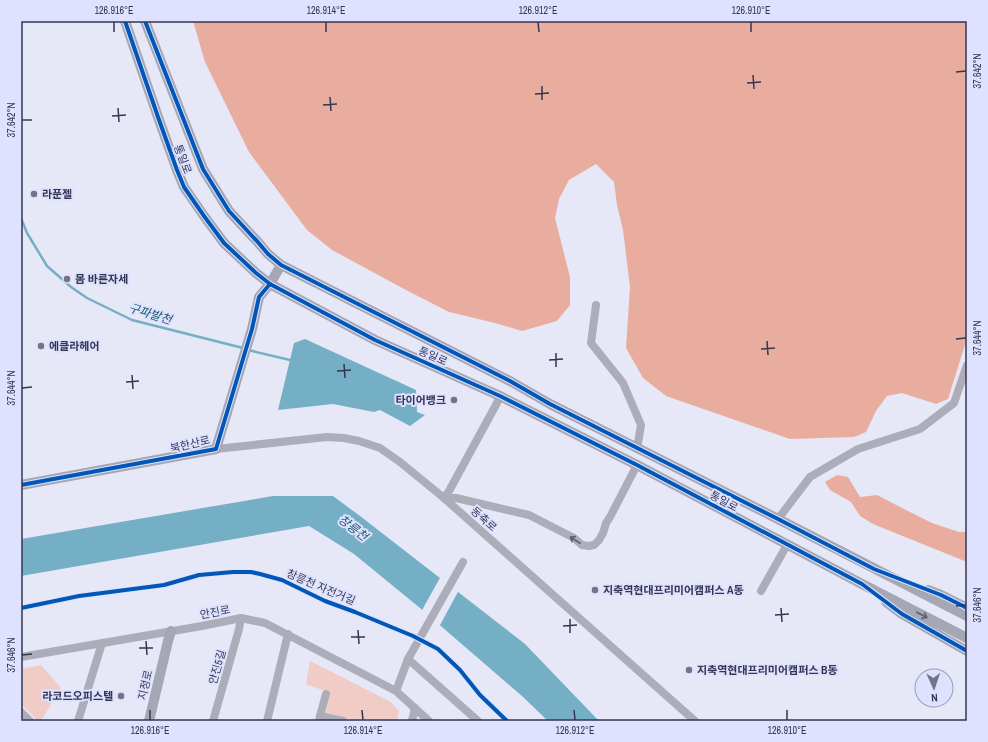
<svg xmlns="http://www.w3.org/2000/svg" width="988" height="742" font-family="'Archivo Narrow','Noto Sans KR',sans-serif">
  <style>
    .green { fill: #f1ccc6 }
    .forest { fill: #e8ad9e }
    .water { fill: #75afc5 }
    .pier { fill: #e6e8f7 }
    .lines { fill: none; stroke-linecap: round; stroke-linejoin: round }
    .stream { stroke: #75afc5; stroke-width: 2.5 }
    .minor { stroke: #acadb8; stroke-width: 8 }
    .major { stroke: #a5a7b4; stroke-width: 10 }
    .cycleway-casing { stroke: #dfe2fe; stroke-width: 6 }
    .cycleway { stroke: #0057b8; stroke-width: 4 }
    .oneway { stroke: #5e6075 }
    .oneway2 { stroke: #5c5e74 }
    .ticks { fill: none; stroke: #343651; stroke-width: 1.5 }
    .poi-dot { fill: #72748b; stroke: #dfe2fe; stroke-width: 1.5 }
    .labels { text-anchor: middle; stroke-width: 4; stroke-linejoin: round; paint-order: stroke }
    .street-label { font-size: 11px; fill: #343651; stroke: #dfe2fe }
    .poi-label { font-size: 11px; font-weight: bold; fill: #343651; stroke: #dfe2fe; text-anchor: start }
    .water-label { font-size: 12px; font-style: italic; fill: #135769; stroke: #dfe2fe }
    .neatline { fill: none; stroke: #343651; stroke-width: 1.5 }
    .ticks-label { font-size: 10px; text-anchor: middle; fill: #343651 }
  </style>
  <rect width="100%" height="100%" fill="#e6e8f7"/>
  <g class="green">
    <path d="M 310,661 L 391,702 L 399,711 L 397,721 L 358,721 L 326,713 L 330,693 L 306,684 Z"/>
    <path d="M 41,665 L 61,688 L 41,721 L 38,721 L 21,704 L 21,669 Z"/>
  </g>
  <g class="forest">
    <path d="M 193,21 L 967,21 L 967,338 L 948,399 L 936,404 L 902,393 L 887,396 L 876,411 L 866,432 L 854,437 L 790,439 L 666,396 L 643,378 L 626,348 L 630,287 L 623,230 L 617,205 L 614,182 L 596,164 L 569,180 L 559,199 L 555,218 L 570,277 L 570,305 L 557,321 L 522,331 L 495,323 L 449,312 L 406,290 L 332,250 L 307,230 L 249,152 L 205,62 Z"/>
    <path d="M 837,475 L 848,477 L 860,497 L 877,495 L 902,508 L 932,523 L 959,532 L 967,532 L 967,562 L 873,524 L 860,516 L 851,502 L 830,490 L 825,482 Z"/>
  </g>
  <g class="water">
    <path d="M 305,339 L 416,390 L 417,412 L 425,415 L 410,426 L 380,410 L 374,412 L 333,404 L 278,410 L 294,343 Z"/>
    <path d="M 273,496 L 333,496 L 360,516 L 525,644 L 599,721 L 548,721 L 522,696 L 420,608 L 354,554 L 309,526 L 21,576 L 21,539 Z"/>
  </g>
  <path class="pier" d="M 441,576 L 459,590 L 439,627 L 421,612 Z"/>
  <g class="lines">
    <g class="stream">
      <path d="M 21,218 L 27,233 L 47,266 L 71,287 L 87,298 L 132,320 L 243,348"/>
      <path d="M 248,350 L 290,360"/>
    </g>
    <g class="minor">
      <path d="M 596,305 L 591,343 L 623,383 L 641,425 L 637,449"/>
      <path d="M 216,449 L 327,437 L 344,438 L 359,441 L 380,448 L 400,462 L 444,498 L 695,721"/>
      <path d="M 444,498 L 456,498 L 529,515 L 574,538 L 582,545 L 589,546 L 594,545 L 599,540 L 603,533 L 606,523 L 610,517 L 637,465"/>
      <path d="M 444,498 L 449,491 L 497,403 L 500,396"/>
      <path d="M 778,519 L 810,477 L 858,449 L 920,429 L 954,403 L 967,365"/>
      <path d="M 761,591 L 787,545"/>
      <path d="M 21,657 L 202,626 L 241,618 L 265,623 L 396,691 L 429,721"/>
      <path d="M 408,659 L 478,721"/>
      <path d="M 396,691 L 408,659 L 463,562"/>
      <path d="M 21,712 L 30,721"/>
      <path d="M 320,716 L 326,694"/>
      <path d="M 78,721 L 102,643"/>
      <path d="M 213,721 L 239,629 L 241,618"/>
      <path d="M 267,721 L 288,634"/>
      <path d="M 319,721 L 320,716 L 343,721"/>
      <path d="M 412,721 L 415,708"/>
    </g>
    <g class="major">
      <path d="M 125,21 L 158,117 L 177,170 L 184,187 L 204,216 L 224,243 L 256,273 L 270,284 L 375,340 L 500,396 L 637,465 L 862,584 L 967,638"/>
      <path d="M 145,21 L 203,169 L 229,211 L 254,238 L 257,241 L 268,254 L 281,265 L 510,381 L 550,404 L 778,519 L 967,616"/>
      <path d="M 21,485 L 216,449 L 252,329 L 259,297 L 270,284 L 281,265"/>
      <path d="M 928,590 L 941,595 L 967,608"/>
      <path d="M 886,602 L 902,614 L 967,651"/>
      <path d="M 149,721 L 168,641 L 171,631"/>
    </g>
    <defs>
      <g id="cycleway">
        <path d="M 125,21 L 158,117 L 177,170 L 184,187 L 204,216 L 224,243 L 256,273 L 270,284 L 375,340 L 500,396 L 637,465 L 862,584 L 902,614 L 967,651"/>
        <path d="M 145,21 L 203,169 L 229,211 L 254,238 L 257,241 L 268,254 L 281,265 L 510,381 L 550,404 L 778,519 L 874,569 L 941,595 L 967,608"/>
        <path d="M 21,485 L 216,449 L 252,329 L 259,297 L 270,284"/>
        <path d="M 21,608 L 79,596 L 164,585 L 199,575 L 233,572 L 251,572 L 260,574 L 282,580 L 325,601 L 355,612 L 413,636 L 438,649 L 460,670 L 480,695 L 507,721"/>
      </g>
    </defs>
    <use href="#cycleway" class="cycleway-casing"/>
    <use href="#cycleway" class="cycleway"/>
  </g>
  <defs><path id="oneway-shaft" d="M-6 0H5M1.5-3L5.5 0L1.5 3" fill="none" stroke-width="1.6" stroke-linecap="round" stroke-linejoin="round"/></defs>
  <use class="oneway" href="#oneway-shaft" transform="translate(575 540) rotate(-147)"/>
  <use class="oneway2" href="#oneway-shaft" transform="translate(922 615) rotate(27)"/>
  <path class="ticks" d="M 114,22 L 114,32M 326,22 L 326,32M 538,22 L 539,32M 751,22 L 751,32M 956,72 L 966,71M 753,75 L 754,89M 747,83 L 761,82M 542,86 L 542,100M 535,94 L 549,93M 330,97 L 331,111M 323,105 L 337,104M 118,108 L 119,122M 112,116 L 126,115M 22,120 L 32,120M 956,339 L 966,338M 767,341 L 768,355M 761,349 L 775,348M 556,353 L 556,367M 549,360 L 563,359M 344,364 L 345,378M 337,371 L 351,370M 132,375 L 133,389M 126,382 L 139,381M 22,388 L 32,387M 956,606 L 966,605M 781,608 L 782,622M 775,615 L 789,614M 570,619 L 570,633M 563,626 L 577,625M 358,630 L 359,644M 351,637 L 365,637M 146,641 L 147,655M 139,648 L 153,648M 22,655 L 32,654M 150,710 L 150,720M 362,710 L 363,720M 574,710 L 575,720M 787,710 L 787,720"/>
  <g class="poi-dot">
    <circle cx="34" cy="194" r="4"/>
    <circle cx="67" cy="279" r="4"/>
    <circle cx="41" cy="346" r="4"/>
    <circle cx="454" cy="400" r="4"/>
    <circle cx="595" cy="590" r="4"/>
    <circle cx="689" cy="670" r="4"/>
    <circle cx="121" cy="696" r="4"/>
  </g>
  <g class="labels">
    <g class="street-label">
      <text transform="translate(183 159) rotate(69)" y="4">통일로</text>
      <text transform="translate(433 356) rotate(24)" y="4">통일로</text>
      <text transform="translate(190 444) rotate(-13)" y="4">북한산로</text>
      <text transform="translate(724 501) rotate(28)" y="4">통일로</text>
      <text transform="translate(484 519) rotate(42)" y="4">동축로</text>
      <text transform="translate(321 587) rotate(23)" y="4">창릉천 자전거길</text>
      <text transform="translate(215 612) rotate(-11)" y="4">안진로</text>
      <text transform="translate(217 667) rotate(-74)" y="4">안진5길</text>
      <text transform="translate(145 685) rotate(-77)" y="4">지정로</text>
    </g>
    <g class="poi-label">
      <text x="42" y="198">라푼젤</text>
      <text x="75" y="283">몸 바른자세</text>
      <text x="49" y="350">에클라헤어</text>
      <text x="446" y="404" text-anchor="end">타이어뱅크</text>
      <text x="603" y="594">지축역현대프리미어캠퍼스 A동</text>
      <text x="697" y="674">지축역현대프리미어캠퍼스 B동</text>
      <text x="113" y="700" text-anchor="end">라코드오피스텔</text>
    </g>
    <g class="water-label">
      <text transform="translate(150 314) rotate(17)" y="4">구파발천</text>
      <text transform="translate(353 528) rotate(38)" y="4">창릉천</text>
    </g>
  </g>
  <rect width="988" height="742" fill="none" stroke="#dfe2fe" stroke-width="44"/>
  <g transform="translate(934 688) rotate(177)"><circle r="19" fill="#dfe2fe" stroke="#9b9db9"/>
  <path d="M0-3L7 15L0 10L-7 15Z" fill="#72748b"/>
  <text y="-6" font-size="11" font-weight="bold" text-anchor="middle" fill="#343651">N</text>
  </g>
  <rect x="22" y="22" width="944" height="698" class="neatline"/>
  <g class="ticks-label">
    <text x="114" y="14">126.916°E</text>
    <text x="326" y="14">126.914°E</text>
    <text x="538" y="14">126.912°E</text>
    <text x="751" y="14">126.910°E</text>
    <text transform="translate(977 71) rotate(-90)" y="4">37.642°N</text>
    <text transform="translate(11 120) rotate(-90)" y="4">37.642°N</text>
    <text transform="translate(977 338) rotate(-90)" y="4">37.644°N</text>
    <text transform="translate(11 388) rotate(-90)" y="4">37.644°N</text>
    <text transform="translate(977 605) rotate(-90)" y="4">37.646°N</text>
    <text transform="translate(11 655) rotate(-90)" y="4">37.646°N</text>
    <text x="150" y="734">126.916°E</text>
    <text x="363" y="734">126.914°E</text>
    <text x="575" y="734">126.912°E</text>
    <text x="787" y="734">126.910°E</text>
  </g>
</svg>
